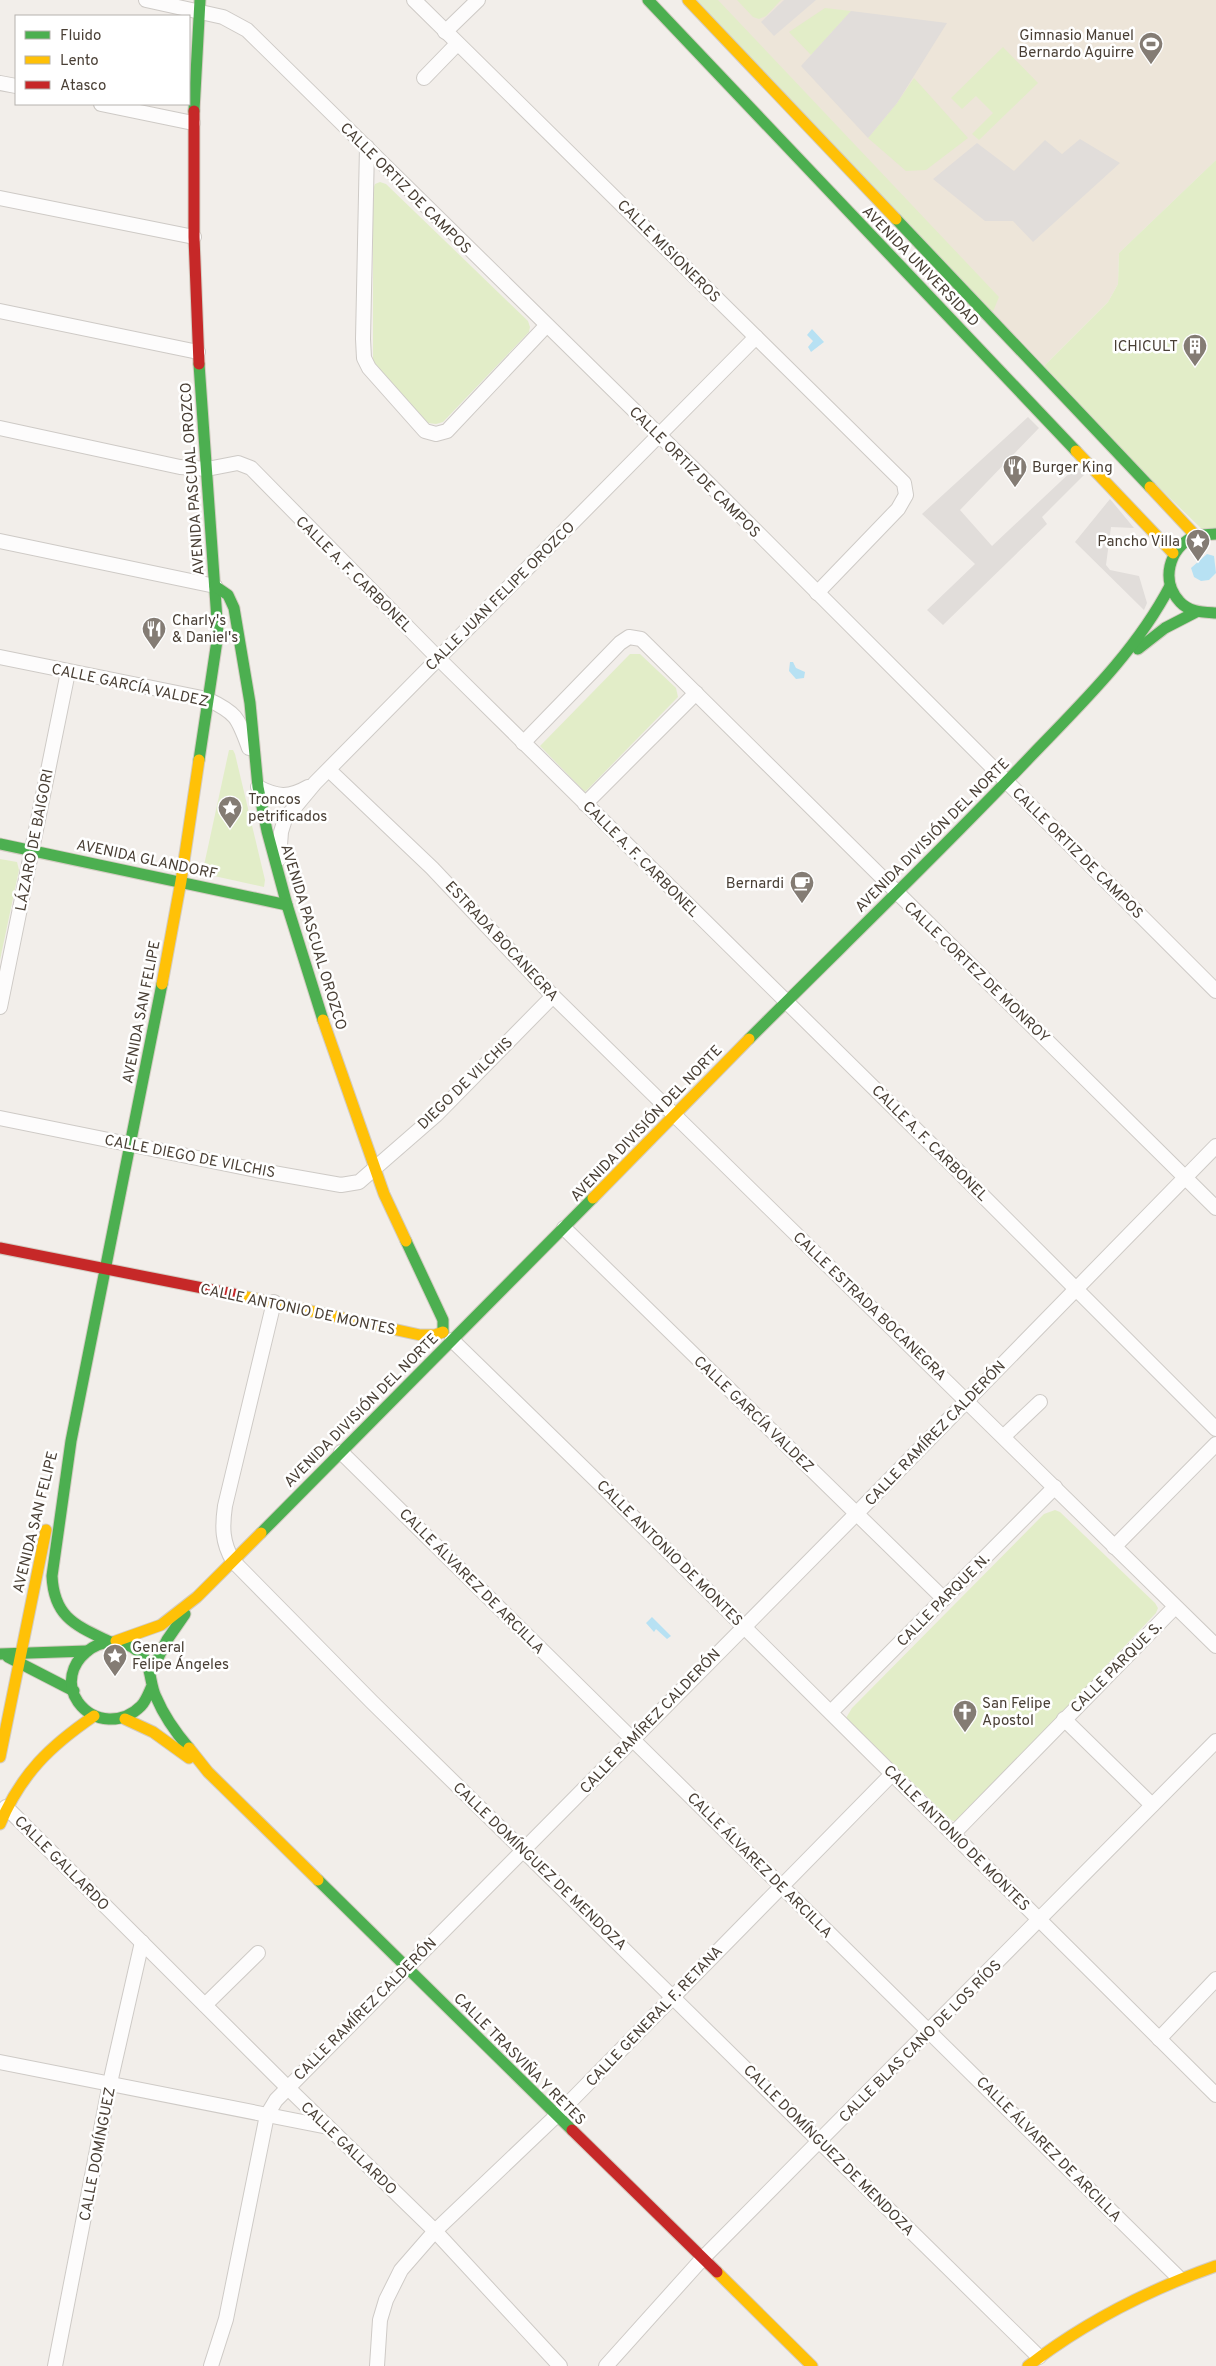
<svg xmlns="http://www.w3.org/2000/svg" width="1216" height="2366" font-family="Overpass,sans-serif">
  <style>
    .education { fill: #ede5d9 }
    .green { fill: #e2edc8 }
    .parking { fill: #e1ddda }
    .water { fill: #b7e1f3 }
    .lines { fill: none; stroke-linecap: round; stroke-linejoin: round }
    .street-casing { stroke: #cecac6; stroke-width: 16 }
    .fast-casing { stroke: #d3ccc2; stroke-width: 13 }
    .slow-casing { stroke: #d3ccc2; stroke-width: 13 }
    .jam-casing { stroke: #d3ccc2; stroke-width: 13 }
    .street { stroke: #fdfcfc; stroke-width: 14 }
    .fast { stroke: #4caf50; stroke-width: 11 }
    .slow { stroke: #ffc107; stroke-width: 11 }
    .jam { stroke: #c62828; stroke-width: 11 }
    .labels { text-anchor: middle; stroke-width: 5; stroke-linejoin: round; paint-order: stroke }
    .poi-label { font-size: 15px; fill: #493f35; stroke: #fff; text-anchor: start }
    .street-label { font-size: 15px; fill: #493f35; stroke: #fff }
  </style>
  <rect width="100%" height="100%" fill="#f2eeea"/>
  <path class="education" d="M 688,0 L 1216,0 L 1216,160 L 1119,253 L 1118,284 L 1108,302 L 1039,371 Z"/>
  <g class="green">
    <path d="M 693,0 L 718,0 L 999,297 L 992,314 Z"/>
    <path d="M 737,0 L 781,0 L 766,16 L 759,19 L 753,17 Z"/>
    <path d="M 825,8 L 851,11 L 811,55 L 789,32 Z"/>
    <path d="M 1003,47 L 1038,83 L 979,140 L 972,134 L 993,113 L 976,96 L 962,109 L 951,98 Z"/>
    <path d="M 914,78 L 968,138 L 926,170 L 906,171 L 868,138 L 897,103 Z"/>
    <path d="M 1216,160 L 1216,534 L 1206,533 L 1039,371 L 1108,302 L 1118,284 L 1119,253 Z"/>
    <path d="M 380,182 L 386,184 L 528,321 L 530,327 L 529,332 L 443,422 L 436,424 L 428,423 L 375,366 L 373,360 L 373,189 L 375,184 Z"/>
    <path d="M 630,654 L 640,654 L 676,688 L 678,697 L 585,792 L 540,746 Z"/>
    <path d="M 229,750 L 233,750 L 235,754 L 265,880 L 264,887 L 205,874 L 203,870 Z"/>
    <path d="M 0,859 L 17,862 L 19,870 L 0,960 Z"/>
    <path d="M 1055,1510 L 1060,1512 L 1155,1603 L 1158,1608 L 1156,1613 L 962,1818 L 957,1822 L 951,1820 L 846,1718 L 852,1708 L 1044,1514 Z"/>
  </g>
  <g class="parking">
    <path d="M 784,0 L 816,0 L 774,36 L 761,22 Z"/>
    <path d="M 851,11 L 947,23 L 897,103 L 868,138 L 801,66 Z"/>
    <path d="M 1080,139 L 1120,163 L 1033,242 L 1013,221 L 985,221 L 933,179 L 977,143 L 1014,171 L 1045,140 L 1062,154 Z"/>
    <path d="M 1028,417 L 1039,428 L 960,510 L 992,546 L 1076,467 L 1086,473 L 1042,517 L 1047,524 L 943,625 L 927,610 L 975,564 L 922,514 Z"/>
    <path d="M 1110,499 L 1134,528 L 1111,527 L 1106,565 L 1110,570 L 1139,576 L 1147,603 L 1144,610 L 1075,542 Z"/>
  </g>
  <g class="water">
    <path d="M 812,329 L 824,342 L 811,352 L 808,347 L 813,341 L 807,335 Z"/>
    <path d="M 1207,554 L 1214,556 L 1216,573 L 1209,580 L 1201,581 L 1194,577 L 1191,568 Z"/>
    <path d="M 790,662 L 793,662 L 796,668 L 805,672 L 804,678 L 796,679 L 789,671 Z"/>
    <path d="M 652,1617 L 671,1636 L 667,1639 L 656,1629 L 654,1632 L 646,1623 Z"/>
  </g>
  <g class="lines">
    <defs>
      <g id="street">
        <path d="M 146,0 L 223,17 L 247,30 L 708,483 L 1216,991"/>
        <path d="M 414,0 L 904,483 L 906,495 L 898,509 L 817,593"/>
        <path d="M 445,32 L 478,0"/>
        <path d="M 424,78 L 457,44"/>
        <path d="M 0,83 L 16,86"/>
        <path d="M 101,104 L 193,123"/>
        <path d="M 367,147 L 363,339 L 364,358 L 369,368 L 425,431 L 436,434 L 447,431 L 546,326"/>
        <path d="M 0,198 L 194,237"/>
        <path d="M 0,311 L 198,352"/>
        <path d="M 0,428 L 180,467 L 207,469 L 238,463 L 251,468 L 438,658 L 954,1167 L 1216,1429"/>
        <path d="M 0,541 L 215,586"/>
        <path d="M 0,657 L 207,699 C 237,713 238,718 249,748"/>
        <path d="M 523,743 L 620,643 L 629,637 L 641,639 L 1216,1208"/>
        <path d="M 329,770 L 432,868 L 553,996 L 1216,1646"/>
        <path d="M 258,787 C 277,797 289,798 308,787"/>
        <path d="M 585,804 L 696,693"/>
        <path d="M 279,859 L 281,832 L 285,819 L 315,783 L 756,337"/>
        <path d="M 0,1007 L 68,672"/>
        <path d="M 0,1118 L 256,1170 L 341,1185 L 359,1182 L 436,1115 L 553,996"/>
        <path d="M 564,1228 L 944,1599"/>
        <path d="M 274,1302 L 225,1506 C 222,1527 222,1542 233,1561 L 372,1702 L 1039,2357"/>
        <path d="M 452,1340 L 601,1485 L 1216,2095"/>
        <path d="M 1004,1436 L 1040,1402"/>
        <path d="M 341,1452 L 1179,2278"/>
        <path d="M 1114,1547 L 1216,1444"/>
        <path d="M 831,1712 L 1055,1487"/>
        <path d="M 1064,1719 L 1152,1805"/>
        <path d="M 6,1807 L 287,2087 L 435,2231 L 560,2366"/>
        <path d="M 953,1834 L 1175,1607"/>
        <path d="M 205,2005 L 258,1953"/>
        <path d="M 1159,2039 L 1216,1979"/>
        <path d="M 0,2062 L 328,2127"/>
        <path d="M 55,2366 L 110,2083 L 142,1942"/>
        <path d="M 211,2366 L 226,2319 L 267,2115 L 276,2100 L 857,1513 L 1216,1146"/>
        <path d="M 377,2366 L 380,2320 L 386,2300 L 401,2270 L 435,2231 L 556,2116 L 892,1774"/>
        <path d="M 606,2366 L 703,2258 L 1216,1741"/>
      </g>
      <g id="fast">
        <path d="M 648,0 L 1076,451"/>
        <path d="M 194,111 L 200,0"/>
        <path d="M 896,219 L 1150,487"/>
        <path d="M 199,364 L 218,634 L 199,760"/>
        <path d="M 1216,534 C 1209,535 1199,534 1193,537 C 1169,549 1160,581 1180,602 C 1189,612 1203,612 1216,613"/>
        <path d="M 215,586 L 228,595 L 234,608 L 250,703 L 258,787 L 267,831 L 287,905 L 323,1020"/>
        <path d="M 1138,649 L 1165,628 L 1196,612"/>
        <path d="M 0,844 L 287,905"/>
        <path d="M 749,1039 C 843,945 940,852 1032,755 C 1083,702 1136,651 1170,586"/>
        <path d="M 406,1241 L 443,1320 L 443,1332"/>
        <path d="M 261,1533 L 593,1198"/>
        <path d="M 108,1641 C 75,1625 54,1617 52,1576 L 71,1441 L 162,984"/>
        <path d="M 0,1654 L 87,1651"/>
        <path d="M 8,1657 L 74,1691"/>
        <path d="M 151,1672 L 167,1640 L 185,1614"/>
        <path d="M 152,1686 C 149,1692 146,1701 141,1706 C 123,1724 94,1724 78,1702 C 53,1666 104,1622 139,1652 C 152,1663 149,1683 156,1697 C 164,1716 176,1733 189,1748"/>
        <path d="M 318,1880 L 572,2130"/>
      </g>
      <g id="slow">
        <path d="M 688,0 L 896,219"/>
        <path d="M 1076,451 L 1173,553"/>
        <path d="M 1150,487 L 1195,535"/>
        <path d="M 162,984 L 181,881 L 199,760"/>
        <path d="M 323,1020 L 384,1194 L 406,1241"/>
        <path d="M 593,1198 L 749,1039"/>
        <path d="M 238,1295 L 420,1335 L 435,1335 L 443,1332"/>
        <path d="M 116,1641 L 161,1625 L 197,1597 L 261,1533"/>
        <path d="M 125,1719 L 153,1732 L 189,1758"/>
        <path d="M 189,1748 L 208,1772 L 318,1880"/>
        <path d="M 0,1757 L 46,1530"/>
        <path d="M 0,1824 C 21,1774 50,1746 94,1716"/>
        <path d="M 717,2272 L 812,2366"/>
        <path d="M 1028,2366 C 1085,2322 1148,2290 1216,2266"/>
      </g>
      <g id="jam">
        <path d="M 194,111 L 194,237 L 199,364"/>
        <path d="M 0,1248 L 238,1295"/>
        <path d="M 572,2130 L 717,2272"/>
      </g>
    </defs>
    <use href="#street" class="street-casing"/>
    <use href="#fast" class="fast-casing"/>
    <use href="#slow" class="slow-casing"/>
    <use href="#jam" class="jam-casing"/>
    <use href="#street" class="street"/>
    <use href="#fast" class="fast"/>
    <use href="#slow" class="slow"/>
    <use href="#jam" class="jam"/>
  </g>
  <defs>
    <symbol id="stadium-pin" viewBox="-11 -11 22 30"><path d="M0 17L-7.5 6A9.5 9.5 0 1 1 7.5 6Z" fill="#847c74" stroke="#fff"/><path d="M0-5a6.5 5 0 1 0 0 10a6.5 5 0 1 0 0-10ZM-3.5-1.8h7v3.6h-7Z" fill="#fff"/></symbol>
    <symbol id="building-pin" viewBox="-11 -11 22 30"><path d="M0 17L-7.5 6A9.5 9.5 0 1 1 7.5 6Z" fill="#847c74" stroke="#fff"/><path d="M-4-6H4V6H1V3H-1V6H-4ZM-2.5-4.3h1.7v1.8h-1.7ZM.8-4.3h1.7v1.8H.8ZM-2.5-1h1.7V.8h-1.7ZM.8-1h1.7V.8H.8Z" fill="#fff"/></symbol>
    <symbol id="restaurant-pin" viewBox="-11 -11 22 30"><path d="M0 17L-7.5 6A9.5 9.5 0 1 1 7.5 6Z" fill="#847c74" stroke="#fff"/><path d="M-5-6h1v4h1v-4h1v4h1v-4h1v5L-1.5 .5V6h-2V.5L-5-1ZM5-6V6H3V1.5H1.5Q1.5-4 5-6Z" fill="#fff"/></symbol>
    <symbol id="sight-pin" viewBox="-11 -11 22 30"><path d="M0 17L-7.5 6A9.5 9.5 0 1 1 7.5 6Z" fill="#847c74" stroke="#fff"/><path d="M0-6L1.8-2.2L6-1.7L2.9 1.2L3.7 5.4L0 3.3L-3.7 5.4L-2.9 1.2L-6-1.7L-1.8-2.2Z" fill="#fff"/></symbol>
    <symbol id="cafe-pin" viewBox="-11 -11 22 30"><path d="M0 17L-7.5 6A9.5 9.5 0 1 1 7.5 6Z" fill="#847c74" stroke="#fff"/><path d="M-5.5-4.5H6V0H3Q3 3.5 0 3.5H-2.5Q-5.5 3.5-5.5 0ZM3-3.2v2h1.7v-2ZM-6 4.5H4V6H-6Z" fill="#fff"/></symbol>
    <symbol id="church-pin" viewBox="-11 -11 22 30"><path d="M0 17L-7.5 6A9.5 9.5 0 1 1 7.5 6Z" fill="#847c74" stroke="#fff"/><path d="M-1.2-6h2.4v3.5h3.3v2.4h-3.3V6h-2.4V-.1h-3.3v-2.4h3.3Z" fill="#fff"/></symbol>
  </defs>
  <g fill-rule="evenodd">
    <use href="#stadium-pin" x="1137" y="30" width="28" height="38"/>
    <use href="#building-pin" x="1181" y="332" width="28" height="38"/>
    <use href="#restaurant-pin" x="1001" y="453" width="28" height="38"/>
    <use href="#sight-pin" x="1184" y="527" width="28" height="38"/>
    <use href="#restaurant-pin" x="140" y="615" width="28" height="38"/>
    <use href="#sight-pin" x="216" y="794" width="28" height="38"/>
    <use href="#cafe-pin" x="788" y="869" width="28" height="38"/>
    <use href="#sight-pin" x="101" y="1642" width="28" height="38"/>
    <use href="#church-pin" x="951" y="1698" width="28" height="38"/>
  </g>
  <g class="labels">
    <g class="poi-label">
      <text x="1134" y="40" text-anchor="end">Gimnasio Manuel<tspan x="1134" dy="17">Bernardo Aguirre</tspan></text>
      <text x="1178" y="351" text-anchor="end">ICHICULT</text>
      <text x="1032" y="472">Burger King</text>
      <text x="1180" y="546" text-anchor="end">Pancho Villa</text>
      <text x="172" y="625">Charly's<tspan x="172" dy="17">&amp; Daniel's</tspan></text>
      <text x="248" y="804">Troncos<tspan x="248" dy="17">petrificados</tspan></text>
      <text x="784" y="888" text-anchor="end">Bernardi</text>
      <text x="132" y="1652">General<tspan x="132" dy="17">Felipe Ángeles</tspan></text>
      <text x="982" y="1708">San Felipe<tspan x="982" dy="17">Apostol</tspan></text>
    </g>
    <g class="street-label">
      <text transform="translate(406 188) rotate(45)" y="5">CALLE ORTIZ DE CAMPOS</text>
      <text transform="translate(669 251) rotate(45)" y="5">CALLE MISIONEROS</text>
      <text transform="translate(921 266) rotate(46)" y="5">AVENIDA UNIVERSIDAD</text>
      <text transform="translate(695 472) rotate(45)" y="5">CALLE ORTIZ DE CAMPOS</text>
      <text transform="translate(192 479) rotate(-94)" y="5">AVENIDA PASCUAL OROZCO</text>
      <text transform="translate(354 574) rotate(45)" y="5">CALLE A. F. CARBONEL</text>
      <text transform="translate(500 596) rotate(-45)" y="5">CALLE JUAN FELIPE OROZCO</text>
      <text transform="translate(130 685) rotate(12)" y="5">CALLE GARCÍA VALDEZ</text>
      <text transform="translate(932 835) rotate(-45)" y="5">AVENIDA DIVISIÓN DEL NORTE</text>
      <text transform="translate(34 840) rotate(-79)" y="5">LÁZARO DE BAIGORI</text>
      <text transform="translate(1078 853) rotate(45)" y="5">CALLE ORTIZ DE CAMPOS</text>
      <text transform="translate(147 859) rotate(12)" y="5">AVENIDA GLANDORF</text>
      <text transform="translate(641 859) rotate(45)" y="5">CALLE A. F. CARBONEL</text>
      <text transform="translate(314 937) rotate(73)" y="5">AVENIDA PASCUAL OROZCO</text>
      <text transform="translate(502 941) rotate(47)" y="5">ESTRADA BOCANEGRA</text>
      <text transform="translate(977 972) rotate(44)" y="5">CALLE CORTEZ DE MONROY</text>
      <text transform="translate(141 1012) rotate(-79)" y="5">AVENIDA SAN FELIPE</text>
      <text transform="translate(465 1083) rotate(-44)" y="5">DIEGO DE VILCHIS</text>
      <text transform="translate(646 1123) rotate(-46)" y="5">AVENIDA DIVISIÓN DEL NORTE</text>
      <text transform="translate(930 1143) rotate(45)" y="5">CALLE A. F. CARBONEL</text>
      <text transform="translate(190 1156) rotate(11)" y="5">CALLE DIEGO DE VILCHIS</text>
      <text transform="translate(870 1306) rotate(44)" y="5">CALLE ESTRADA BOCANEGRA</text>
      <text transform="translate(298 1309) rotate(12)" y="5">CALLE ANTONIO DE MONTES</text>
      <text transform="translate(361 1410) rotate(-45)" y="5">AVENIDA DIVISIÓN DEL NORTE</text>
      <text transform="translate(754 1414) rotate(44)" y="5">CALLE GARCÍA VALDEZ</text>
      <text transform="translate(935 1433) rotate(-46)" y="5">CALLE RAMÍREZ CALDERÓN</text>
      <text transform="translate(35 1522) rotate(-76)" y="5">AVENIDA SAN FELIPE</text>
      <text transform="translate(670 1553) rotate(45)" y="5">CALLE ANTONIO DE MONTES</text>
      <text transform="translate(472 1581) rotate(45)" y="5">CALLE ÁLVAREZ DE ARCILLA</text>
      <text transform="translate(943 1600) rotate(-45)" y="5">CALLE PARQUE N.</text>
      <text transform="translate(1116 1667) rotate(-45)" y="5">CALLE PARQUE S.</text>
      <text transform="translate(650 1721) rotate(-46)" y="5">CALLE RAMÍREZ CALDERÓN</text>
      <text transform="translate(957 1838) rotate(45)" y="5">CALLE ANTONIO DE MONTES</text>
      <text transform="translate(62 1863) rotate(45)" y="5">CALLE GALLARDO</text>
      <text transform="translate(760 1865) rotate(45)" y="5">CALLE ÁLVAREZ DE ARCILLA</text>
      <text transform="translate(540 1866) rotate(44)" y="5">CALLE DOMÍNGUEZ DE MENDOZA</text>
      <text transform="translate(365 2009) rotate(-45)" y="5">CALLE RAMÍREZ CALDERÓN</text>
      <text transform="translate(654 2016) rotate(-46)" y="5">CALLE GENERAL F. RETANA</text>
      <text transform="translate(920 2041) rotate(-45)" y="5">CALLE BLAS CANO DE LOS RÍOS</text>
      <text transform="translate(520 2059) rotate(45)" y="5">CALLE TRASVIÑA Y RETES</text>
      <text transform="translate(349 2148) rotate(44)" y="5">CALLE GALLARDO</text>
      <text transform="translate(1049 2149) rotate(45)" y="5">CALLE ÁLVAREZ DE ARCILLA</text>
      <text transform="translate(829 2150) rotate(45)" y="5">CALLE DOMÍNGUEZ DE MENDOZA</text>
      <text transform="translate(97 2154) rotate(-79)" y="5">CALLE DOMÍNGUEZ</text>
    </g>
  </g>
  <rect x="15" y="15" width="175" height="90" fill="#ffffff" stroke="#b6b2ae"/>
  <rect x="25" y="31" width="25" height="8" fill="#4caf50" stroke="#b6b2ae"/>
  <text x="60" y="40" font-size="15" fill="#493f35">Fluido</text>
  <rect x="25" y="56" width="25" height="8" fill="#ffc107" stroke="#b6b2ae"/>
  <text x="60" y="65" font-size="15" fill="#493f35">Lento</text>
  <rect x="25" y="81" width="25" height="8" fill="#c62828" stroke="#b6b2ae"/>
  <text x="60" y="90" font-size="15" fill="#493f35">Atasco</text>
</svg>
